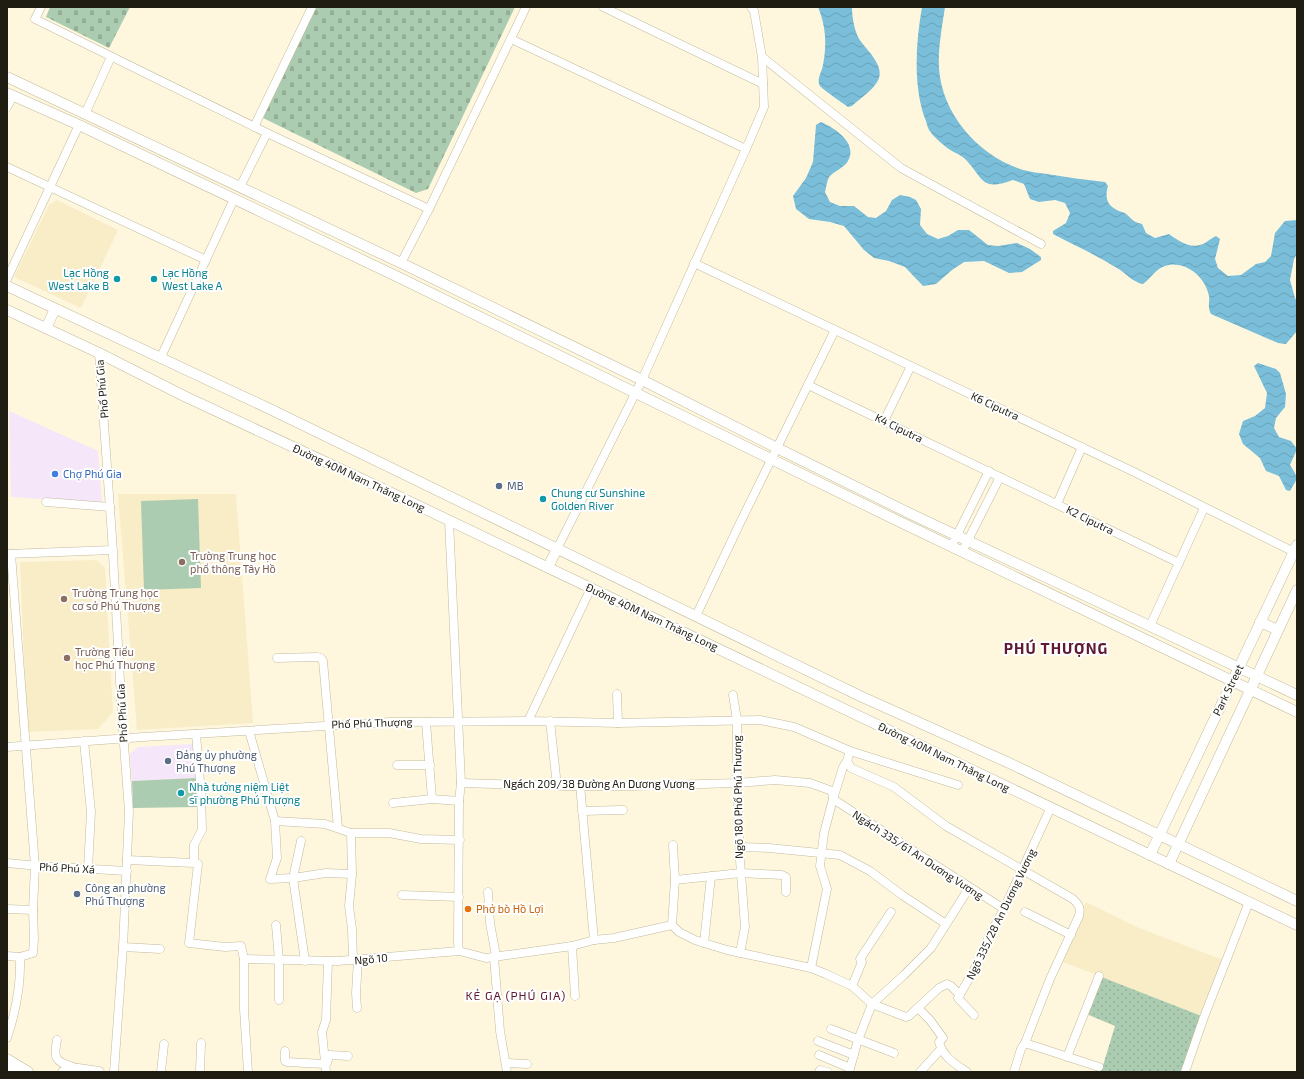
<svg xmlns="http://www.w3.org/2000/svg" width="1304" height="1079" font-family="'Exo 2',sans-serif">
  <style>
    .commercial { fill: #f6e6f9 }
    .built { fill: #f8edc7 }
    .grass { fill: url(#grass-dots) }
    .cemetery { fill: url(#cemetery-stones) }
    .park { fill: #abccb0 }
    .water { fill: url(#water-waves) }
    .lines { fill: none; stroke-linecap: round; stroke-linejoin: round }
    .minor-casing { stroke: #c3ba9d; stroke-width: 9 }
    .tertiary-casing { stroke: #c3ba9d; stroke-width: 11 }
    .primary-casing { stroke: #c3ba9d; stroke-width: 13 }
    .minor { stroke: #fff; stroke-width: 8 }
    .tertiary { stroke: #fff; stroke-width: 10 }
    .primary { stroke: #fff; stroke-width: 12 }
    .culture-dot { fill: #0f9aa8; stroke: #fff; stroke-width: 1.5 }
    .shop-dot { fill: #3f7fe0; stroke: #fff; stroke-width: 1.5 }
    .service-dot { fill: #5c6f8a; stroke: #fff; stroke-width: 1.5 }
    .education-dot { fill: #8d6e63; stroke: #fff; stroke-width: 1.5 }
    .food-dot { fill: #e8710a; stroke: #fff; stroke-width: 1.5 }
    .labels { text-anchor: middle; stroke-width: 4; stroke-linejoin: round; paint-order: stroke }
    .culture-label { font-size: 11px; fill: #0d838f; stroke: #fff; text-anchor: start }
    .street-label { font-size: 11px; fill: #1f1c11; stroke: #fff }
    .shop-label { font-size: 11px; fill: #366cbe; stroke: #fff; text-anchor: start }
    .service-label { font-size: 11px; fill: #4e5e75; stroke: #fff; text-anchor: start }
    .education-label { font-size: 11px; fill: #785e54; stroke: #fff; text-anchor: start }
    .food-label { font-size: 11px; fill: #c56008; stroke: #fff; text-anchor: start }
    .neighbourhood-label { font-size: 12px; letter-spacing: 1px; fill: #5e1a32; stroke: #fff }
    .district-label { font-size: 15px; font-weight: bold; letter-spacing: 1px; fill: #5e1a32; stroke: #fff }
  </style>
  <defs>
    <pattern id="grass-dots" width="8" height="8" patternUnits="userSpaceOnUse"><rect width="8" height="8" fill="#abccb0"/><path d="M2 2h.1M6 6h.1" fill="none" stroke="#93af96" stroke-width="1.8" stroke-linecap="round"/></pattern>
    <pattern id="cemetery-stones" width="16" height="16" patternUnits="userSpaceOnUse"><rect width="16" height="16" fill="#abccb0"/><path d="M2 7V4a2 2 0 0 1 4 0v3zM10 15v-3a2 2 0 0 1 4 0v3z" fill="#93af96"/></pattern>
    <pattern id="water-waves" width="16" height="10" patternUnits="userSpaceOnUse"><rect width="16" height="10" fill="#7abed9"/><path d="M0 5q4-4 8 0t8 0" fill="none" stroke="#69a3b9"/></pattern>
  </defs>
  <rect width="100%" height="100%" fill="#fef7de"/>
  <g class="commercial">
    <path d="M 9,411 L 98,451 L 102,503 L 11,497 Z"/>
    <path d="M 193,744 L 196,778 L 132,781 L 130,754 L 138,747 Z"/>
  </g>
  <g class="built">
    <path d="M 57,200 L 118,230 L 81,308 L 14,277 L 49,205 Z"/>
    <path d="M 118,494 L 236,494 L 253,723 L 137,730 Z"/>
    <path d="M 97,560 L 105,568 L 113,712 L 98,729 L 27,732 L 20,562 Z"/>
    <path d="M 1086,902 L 1139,928 L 1226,961 L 1204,1017 L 1058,960 Z"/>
  </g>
  <path class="grass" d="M 1099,976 L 1204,1017 L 1183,1072 L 1101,1072 L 1115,1026 L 1084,1013 Z"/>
  <g class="cemetery">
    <path d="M 50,7 L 130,7 L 109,48 L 46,17 Z"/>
    <path d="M 315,7 L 515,7 L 428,189 L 416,193 L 261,117 Z"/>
  </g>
  <g class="park">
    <path d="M 198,499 L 201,588 L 144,590 L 141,501 Z"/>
    <path d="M 196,778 L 197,807 L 133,808 L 132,781 Z"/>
  </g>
  <g class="water">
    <path d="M 818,7 L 852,7 C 852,17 854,28 858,37 C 866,51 890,68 875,85 C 869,93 859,99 852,106 L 848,107 C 841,102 825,91 820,86 C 816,79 822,72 823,65 C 827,45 826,26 818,7 Z"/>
    <path d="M 922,7 L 945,7 C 942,27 938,48 939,68 C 942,115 979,156 1023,170 C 1031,172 1039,173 1047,174 C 1066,177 1086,180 1105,182 L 1108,186 C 1105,196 1106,205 1117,210 C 1120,212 1124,212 1126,214 C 1133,220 1133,222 1142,224 L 1146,233 L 1155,238 L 1169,234 C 1180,242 1192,250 1205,243 C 1209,240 1212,238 1216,236 L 1220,239 L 1215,259 L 1218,268 L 1228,276 L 1241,275 L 1256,264 L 1265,262 L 1271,256 L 1275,233 L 1285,221 L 1297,220 L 1297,254 L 1294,259 L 1290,280 L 1295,298 L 1297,302 L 1297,331 L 1286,344 L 1278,343 L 1211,314 C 1207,306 1210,303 1209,296 C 1205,274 1179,256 1159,269 C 1153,273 1149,280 1143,284 C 1132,282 1126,273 1117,268 C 1096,255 1074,245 1053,234 L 1053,231 L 1066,223 L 1070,213 L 1065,203 L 1055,200 L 1039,202 L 1030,199 L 1024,184 L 1013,180 C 980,192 984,178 965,159 C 960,154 952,152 946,147 C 941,143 933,136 929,130 C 927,126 926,120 924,116 C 913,82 916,42 922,7 Z"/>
    <path d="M 821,122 C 835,128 858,143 848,161 C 844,168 834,171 829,177 C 827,181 826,188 825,192 L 830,202 L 840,206 L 854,206 L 868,217 L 876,218 L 886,211 L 892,200 L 900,195 L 910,197 L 916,200 L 921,209 L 920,225 L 927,234 L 938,239 L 948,236 L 958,230 L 969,230 L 988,245 L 998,246 L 1017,243 L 1030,249 L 1041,257 L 1041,260 L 1022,272 L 1009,273 L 984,261 L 964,262 L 952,270 L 936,284 L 923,286 L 905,267 L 889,261 L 874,258 L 864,250 L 844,226 L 830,222 L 809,219 L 796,209 L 793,196 L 806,178 L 813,162 L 816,125 Z"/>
    <path d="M 1258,363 L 1276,369 L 1280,373 L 1286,394 L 1285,407 L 1276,418 L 1274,428 L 1279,437 L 1291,441 L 1297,449 L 1290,465 C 1299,479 1298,477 1290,491 L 1286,490 L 1279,476 L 1266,471 L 1260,458 L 1243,444 L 1239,434 L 1243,421 L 1255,416 L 1265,408 L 1267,393 L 1254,366 Z"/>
  </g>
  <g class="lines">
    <defs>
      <g id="minor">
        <path d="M 41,7 L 35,19 L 267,133 L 429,209"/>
        <path d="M 603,7 L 763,84"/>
        <path d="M 511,39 L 746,149"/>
        <path d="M 762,57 L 901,168 L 1041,244"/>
        <path d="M 7,107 L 13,96"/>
        <path d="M 85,114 L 111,57"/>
        <path d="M 254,127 L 312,7"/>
        <path d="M 7,167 L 206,260"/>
        <path d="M 240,187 L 267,133"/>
        <path d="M 401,263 L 429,209 L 526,7"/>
        <path d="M 694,263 L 1132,471 L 1294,552"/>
        <path d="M 7,279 L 79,125"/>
        <path d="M 99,353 L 112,537 L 122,717 L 129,812 L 123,947 L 114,1072"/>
        <path d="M 161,357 L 234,199"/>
        <path d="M 808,385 L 1179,563"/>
        <path d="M 884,421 L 911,366"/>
        <path d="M 46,502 L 110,507"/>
        <path d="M 1057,504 L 1082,447"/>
        <path d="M 449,520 L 461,783 L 459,801 L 458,942 L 459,951"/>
        <path d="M 951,547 L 989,471"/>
        <path d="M 557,549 L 642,380 L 746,149 L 764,107 L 762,57 L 754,11 L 751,7"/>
        <path d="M 962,552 L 1000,477"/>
        <path d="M 7,554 L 113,550"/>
        <path d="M 696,616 L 739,525 L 835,330"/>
        <path d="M 1150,626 L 1204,508"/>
        <path d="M 277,658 L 317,657 L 321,658 L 323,661 L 338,828"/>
        <path d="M 617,694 L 618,723"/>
        <path d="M 733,695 L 737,720 L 737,783 L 740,860 L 745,927 L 740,953"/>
        <path d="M 528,721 L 591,588"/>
        <path d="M 550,721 L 557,786"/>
        <path d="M 426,722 L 432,799"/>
        <path d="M 249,731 L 275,821 L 277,858 L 270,879 L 293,878 L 305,961"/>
        <path d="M 196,734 L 201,793 L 202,830 L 194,845 L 194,863 L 198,864 L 189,943 L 225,947 L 241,946 L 244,959 L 244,1009 L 248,1072"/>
        <path d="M 84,741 L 91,812 L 88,869"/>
        <path d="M 7,747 L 143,737 L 390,722 L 528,721 L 618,723 L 760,720 L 794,727 L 850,751 L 958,785"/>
        <path d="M 850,751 L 847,761 L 851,768 L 894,787 L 946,826 L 1073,899 C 1079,905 1081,908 1079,916 L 1050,979 L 1025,1043 L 1021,1049 L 1014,1072"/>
        <path d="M 397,765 L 430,765"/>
        <path d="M 461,783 L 567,786 L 632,786 L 737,783 L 775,780 L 810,783 L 832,791 L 833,799"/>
        <path d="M 580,785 L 594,940"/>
        <path d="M 833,799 L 1004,909"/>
        <path d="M 393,803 L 432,799 L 459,801"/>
        <path d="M 582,811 L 623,810"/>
        <path d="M 275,821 L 325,824 L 351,833 L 389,833 L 421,839 L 460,840"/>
        <path d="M 351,833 L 352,874 L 349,906 L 352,929 L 353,960"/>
        <path d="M 301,841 L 293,878 L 326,873 L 352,874"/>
        <path d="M 740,847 L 769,848 L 840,855 L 870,871 L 902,895 L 946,924"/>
        <path d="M 127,860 L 194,863"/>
        <path d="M 7,863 L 39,866 L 127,871"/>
        <path d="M 675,880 L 741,873 L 782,875 L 786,877 L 786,892"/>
        <path d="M 488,892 L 490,923 L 496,956"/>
        <path d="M 402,895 L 459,897"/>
        <path d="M 7,909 L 33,910"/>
        <path d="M 1025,912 L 1071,935"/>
        <path d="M 276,925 L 279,960 L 279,1000"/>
        <path d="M 672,925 L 675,880 L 673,845"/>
        <path d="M 704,943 L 711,876"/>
        <path d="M 572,946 L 575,996"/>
        <path d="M 123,947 L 160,949"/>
        <path d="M 7,956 L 20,957 L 33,953 L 34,939 L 33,910 L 35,866 L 11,554"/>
        <path d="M 494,957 L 500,1031 L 507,1072"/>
        <path d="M 244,959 L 338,961 L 459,951 L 486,958 L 572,946 L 594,940 L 614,938 L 672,925 L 679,932 L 695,940 L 704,943 L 727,950 L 811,968 L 826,974 L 852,986 L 872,1004 L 906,1017 L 909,1016 L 939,988 L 947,984 L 951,986 L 960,995"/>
        <path d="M 811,968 L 827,889 L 820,866 L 824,833 L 833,799 L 843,767 L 847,761"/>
        <path d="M 852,986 L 862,962 L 860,959 L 891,912"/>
        <path d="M 357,1008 L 356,993 L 358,960"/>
        <path d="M 918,1008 L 930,1020 L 943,1038 L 939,1042 C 943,1057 955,1064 967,1072"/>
        <path d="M 974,1015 L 958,998 L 974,970 L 991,932 L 1004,909 L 1051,807"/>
        <path d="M 831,1029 L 894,1053"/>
        <path d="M 7,1038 C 16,1011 21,985 20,957"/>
        <path d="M 57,1040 C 52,1064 59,1061 78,1069"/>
        <path d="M 818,1041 L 854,1055"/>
        <path d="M 1025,1043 L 1099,1067"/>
        <path d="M 285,1051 L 285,1061 L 287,1062 L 324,1064"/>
        <path d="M 819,1055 L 850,1068"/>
        <path d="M 1067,1057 L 1099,976"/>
        <path d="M 325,1063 L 327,1063 L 329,1055 L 348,1056"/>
        <path d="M 506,1063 L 527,1064"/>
        <path d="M 161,1072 L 164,1044"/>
        <path d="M 200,1072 L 201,1043"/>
        <path d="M 326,1072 L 322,1032 L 326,1020 L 328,961"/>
        <path d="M 819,1072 L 820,1070 L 828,1072"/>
        <path d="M 849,1072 L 858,1040 L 872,1004 L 904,975 L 931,948 L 969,888"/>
        <path d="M 920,1072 L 941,1049"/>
        <path d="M 1185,1072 L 1204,1017 L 1249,902"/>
      </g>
      <g id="tertiary">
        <path d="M 7,77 L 401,263 L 642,380 L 777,448 L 913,515 L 1297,695"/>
        <path d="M 7,93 L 79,125 L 396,276 L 896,520 L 1297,712"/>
        <path d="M 7,286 L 272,410 L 860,696 L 1007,762 L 1297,901"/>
        <path d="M 7,310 L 99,353 L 184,396 L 379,487 L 1297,925"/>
        <path d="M 46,328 L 55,309"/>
        <path d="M 548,567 L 557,549"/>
        <path d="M 1260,622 L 1278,630"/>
        <path d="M 1150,855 L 1297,545"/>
        <path d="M 1169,864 L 1297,590"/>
        <path d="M 7,1059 L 25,1070"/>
        <path d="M 63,1072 L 78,1069 L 99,1072"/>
      </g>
      <path id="primary" d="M 7,1067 L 27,1072"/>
    </defs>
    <use href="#minor" class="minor-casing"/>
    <use href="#tertiary" class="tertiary-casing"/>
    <use href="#primary" class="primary-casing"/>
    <use href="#minor" class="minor"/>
    <use href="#tertiary" class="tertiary"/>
    <use href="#primary" class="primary"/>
  </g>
  <g class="culture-dot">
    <circle cx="117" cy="279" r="4"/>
    <circle cx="154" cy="279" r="4"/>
    <circle cx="543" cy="499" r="4"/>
    <circle cx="181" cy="793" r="4"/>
  </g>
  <circle class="shop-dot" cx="55" cy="474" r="4"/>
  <g class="service-dot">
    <circle cx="499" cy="486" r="4"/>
    <circle cx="168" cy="761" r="4"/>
    <circle cx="77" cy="894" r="4"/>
  </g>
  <g class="education-dot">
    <circle cx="182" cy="562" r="4"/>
    <circle cx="64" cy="599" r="4"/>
    <circle cx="67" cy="658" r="4"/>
  </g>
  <circle class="food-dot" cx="468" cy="909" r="4"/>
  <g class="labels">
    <g class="culture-label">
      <text x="109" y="277" text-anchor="end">Lạc Hồng<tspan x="109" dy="13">West Lake B</tspan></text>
      <text x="162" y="277">Lạc Hồng<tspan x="162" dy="13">West Lake A</tspan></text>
      <text x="551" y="497">Chung cư Sunshine<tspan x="551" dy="13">Golden River</tspan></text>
      <text x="189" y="791">Nhà tưởng niệm Liệt<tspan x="189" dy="13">sĩ phường Phú Thượng</tspan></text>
    </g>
    <g class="street-label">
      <text transform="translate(102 389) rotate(-95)" y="4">Phố Phú Gia</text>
      <text transform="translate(995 406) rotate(25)" y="4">K6 Ciputra</text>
      <text transform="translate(899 428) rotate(26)" y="4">K4 Ciputra</text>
      <text transform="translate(359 478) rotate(25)" y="4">Đường 40M Nam Thăng Long</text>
      <text transform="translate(1090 520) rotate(26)" y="4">K2 Ciputra</text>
      <text transform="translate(652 617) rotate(25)" y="4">Đường 40M Nam Thăng Long</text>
      <text transform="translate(1228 690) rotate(-64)" y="4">Park Street</text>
      <text transform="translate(122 713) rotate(-93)" y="4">Phố Phú Gia</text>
      <text transform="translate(372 723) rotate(-2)" y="4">Phố Phú Thượng</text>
      <text transform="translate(944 757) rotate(26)" y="4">Đường 40M Nam Thăng Long</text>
      <text x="599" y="788">Ngách 209/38 Đường An Dương Vương</text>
      <text transform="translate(738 797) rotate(-91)" y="4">Ngõ 180 Phố Phú Thượng</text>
      <text transform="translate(918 855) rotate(33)" y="4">Ngách 335/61 An Dương Vương</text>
      <text transform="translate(67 868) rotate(3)" y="4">Phố Phú Xá</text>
      <text transform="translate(1001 914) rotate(-64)" y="4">Ngõ 335/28 An Dương Vương</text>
      <text transform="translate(371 959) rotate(-5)" y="4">Ngõ 10</text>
    </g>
    <g class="shop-label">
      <text x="63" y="478">Chợ Phú Gia</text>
    </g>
    <g class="service-label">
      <text x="507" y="490">MB</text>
      <text x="176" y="759">Đảng ủy phường<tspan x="176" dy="13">Phú Thượng</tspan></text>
      <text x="85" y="892">Công an phường<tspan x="85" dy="13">Phú Thượng</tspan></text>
    </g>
    <g class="education-label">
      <text x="190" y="560">Trường Trung học<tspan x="190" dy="13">phổ thông Tây Hồ</tspan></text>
      <text x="72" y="597">Trường Trung học<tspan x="72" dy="13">cơ sở Phú Thượng</tspan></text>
      <text x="75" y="656">Trường Tiểu<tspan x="75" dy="13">học Phú Thượng</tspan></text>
    </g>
    <g class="food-label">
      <text x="476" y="913">Phở bò Hồ Lợi</text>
    </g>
    <g class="neighbourhood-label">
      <text x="516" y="1000">KẺ GẠ (PHÚ GIA)</text>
    </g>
    <g class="district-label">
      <text x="1056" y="654">PHÚ THƯỢNG</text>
    </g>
  </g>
  <rect width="1304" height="1079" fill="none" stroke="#1f1c11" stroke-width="16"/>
</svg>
